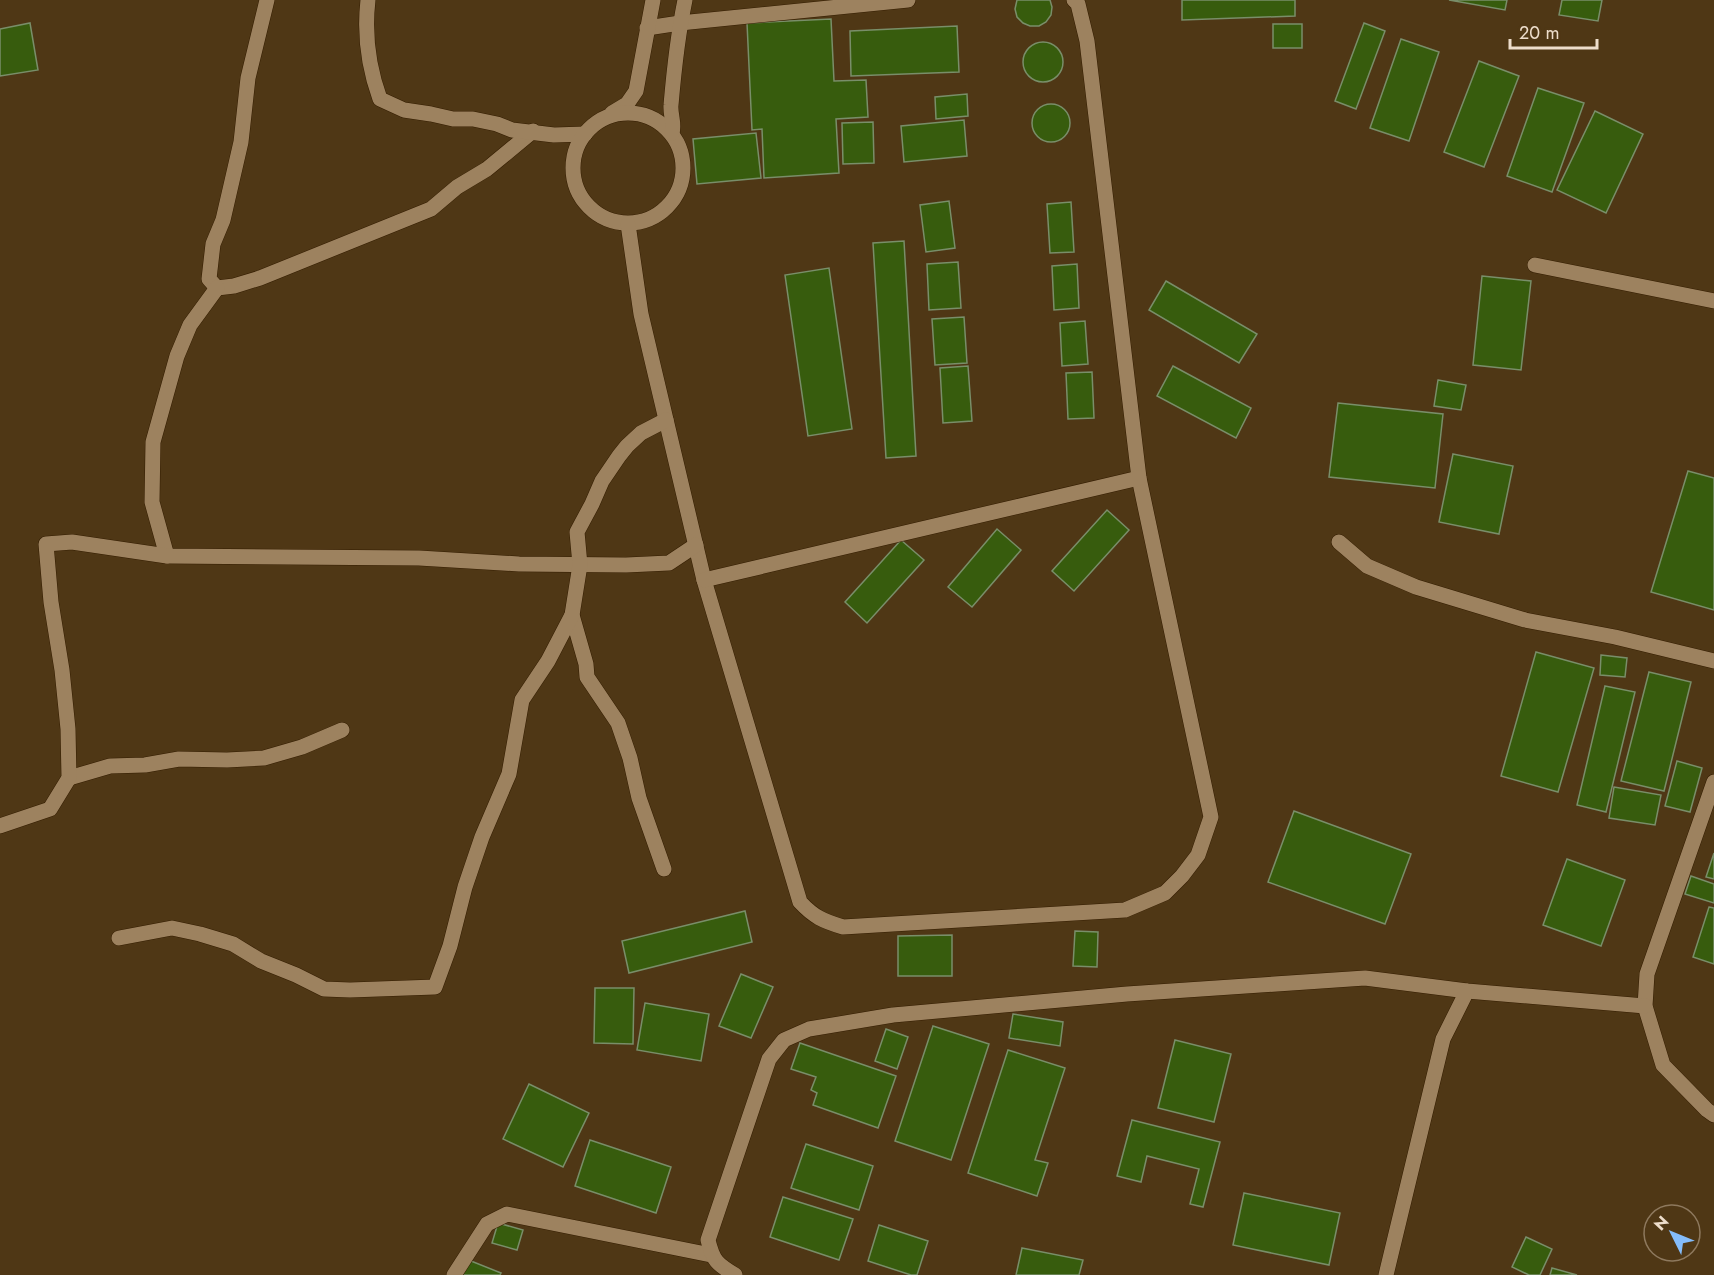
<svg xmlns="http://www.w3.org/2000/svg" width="1714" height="1275" font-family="Jost,sans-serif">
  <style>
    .building { fill: #375c0d; stroke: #798e69; stroke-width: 1.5 }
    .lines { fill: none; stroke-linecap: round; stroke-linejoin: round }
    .minor-casing { stroke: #341d00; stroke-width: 16 }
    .minor { stroke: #9d825f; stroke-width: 15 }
  </style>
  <rect width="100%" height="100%" fill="#4f3715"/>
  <g class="building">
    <path d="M 1017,0 L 1050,0 L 1052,7 L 1051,15 L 1046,22 L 1039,26 L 1030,26 L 1023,23 L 1017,17 L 1015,9 Z"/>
    <path d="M 1182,0 L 1295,0 L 1295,16 L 1182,20 Z"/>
    <path d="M 1449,0 L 1507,0 L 1505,10 Z"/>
    <path d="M 1562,0 L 1602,0 L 1598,21 L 1559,15 Z"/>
    <path d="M 831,19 L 834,81 L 866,80 L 868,117 L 836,119 L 839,173 L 764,178 L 762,129 L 752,130 L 747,23 Z"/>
    <path d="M 30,23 L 38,70 L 0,76 L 0,29 Z"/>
    <path d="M 1364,23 L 1385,31 L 1356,109 L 1335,101 Z"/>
    <rect x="1273" y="24" width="29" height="24"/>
    <path d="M 957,26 L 959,72 L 851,76 L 850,31 Z"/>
    <path d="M 1401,39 L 1439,52 L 1409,141 L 1370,128 Z"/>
    <circle cx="1043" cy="62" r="20"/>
    <path d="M 1479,61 L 1519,76 L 1484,167 L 1444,152 Z"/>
    <path d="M 1538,88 L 1584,103 L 1552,192 L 1507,176 Z"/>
    <path d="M 967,94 L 968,116 L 936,119 L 935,97 Z"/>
    <circle cx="1051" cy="123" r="19"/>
    <path d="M 1595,111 L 1643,134 L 1606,213 L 1557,190 Z"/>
    <path d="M 964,120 L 967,156 L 904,162 L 901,126 Z"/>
    <path d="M 873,122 L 874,163 L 843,164 L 842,123 Z"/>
    <path d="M 756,133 L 761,178 L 697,184 L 693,139 Z"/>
    <path d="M 949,201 L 955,248 L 926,252 L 920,205 Z"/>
    <path d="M 1071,202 L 1074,252 L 1050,253 L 1047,204 Z"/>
    <path d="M 904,241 L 916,456 L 886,458 L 873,243 Z"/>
    <path d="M 958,262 L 961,308 L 929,310 L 927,264 Z"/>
    <path d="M 1077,264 L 1079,308 L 1054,310 L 1052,266 Z"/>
    <path d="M 829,268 L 852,429 L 808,436 L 785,275 Z"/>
    <path d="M 1482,276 L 1531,281 L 1521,370 L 1473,365 Z"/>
    <path d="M 1166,281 L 1257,334 L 1239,363 L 1149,310 Z"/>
    <path d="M 964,317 L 967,363 L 935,365 L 932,319 Z"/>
    <path d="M 1085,321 L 1088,364 L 1062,366 L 1060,323 Z"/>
    <path d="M 968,366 L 972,421 L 943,423 L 940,368 Z"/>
    <path d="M 1173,366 L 1251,408 L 1236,438 L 1157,396 Z"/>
    <path d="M 1092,372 L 1094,418 L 1068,419 L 1066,373 Z"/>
    <path d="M 1438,380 L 1466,385 L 1461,410 L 1434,406 Z"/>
    <path d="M 1338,403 L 1443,414 L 1435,488 L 1329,477 Z"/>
    <path d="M 1453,454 L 1513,466 L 1499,534 L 1439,522 Z"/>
    <path d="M 1688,471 L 1714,478 L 1714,610 L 1651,592 Z"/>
    <path d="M 1107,510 L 1129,530 L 1074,591 L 1052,571 Z"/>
    <path d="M 997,529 L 1021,550 L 972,607 L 948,587 Z"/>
    <path d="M 901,540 L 924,560 L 867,623 L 845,602 Z"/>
    <path d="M 1536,652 L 1594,668 L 1558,792 L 1501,776 Z"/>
    <path d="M 1601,655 L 1627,658 L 1625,677 L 1600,675 Z"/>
    <path d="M 1649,672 L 1691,682 L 1664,791 L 1621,781 Z"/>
    <path d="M 1605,686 L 1635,692 L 1606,812 L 1577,805 Z"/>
    <path d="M 1677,761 L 1702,768 L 1690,812 L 1665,806 Z"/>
    <path d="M 1614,787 L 1661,795 L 1655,825 L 1609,818 Z"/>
    <path d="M 1294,811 L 1411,854 L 1385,924 L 1268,882 Z"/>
    <path d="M 1714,853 L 1714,879 L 1706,877 Z"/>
    <path d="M 1567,859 L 1625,880 L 1601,946 L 1543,925 Z"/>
    <path d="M 1691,876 L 1714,884 L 1714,903 L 1685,894 Z"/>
    <path d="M 1709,907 L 1714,908 L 1714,964 L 1693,957 Z"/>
    <path d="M 745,911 L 752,942 L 629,973 L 622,941 Z"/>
    <path d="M 1075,931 L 1098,932 L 1097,967 L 1073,966 Z"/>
    <path d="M 952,935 L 952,976 L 898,976 L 898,936 Z"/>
    <path d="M 741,974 L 773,987 L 751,1038 L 719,1026 Z"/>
    <path d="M 595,988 L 634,988 L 633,1044 L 594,1043 Z"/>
    <path d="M 645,1003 L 709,1014 L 701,1061 L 637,1050 Z"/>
    <path d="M 1013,1014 L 1063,1022 L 1060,1046 L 1009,1038 Z"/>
    <path d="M 933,1026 L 989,1044 L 951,1160 L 895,1141 Z"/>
    <path d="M 886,1029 L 908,1037 L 897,1069 L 875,1061 Z"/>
    <path d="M 1175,1040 L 1231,1054 L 1214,1122 L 1158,1108 Z"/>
    <path d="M 800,1043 L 896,1076 L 878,1128 L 813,1105 L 817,1093 L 811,1090 L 816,1077 L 791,1069 Z"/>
    <path d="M 1008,1050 L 1065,1068 L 1035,1160 L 1048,1163 L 1037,1196 L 968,1173 Z"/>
    <path d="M 529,1084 L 589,1113 L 563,1167 L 503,1139 Z"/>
    <path d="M 1132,1120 L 1220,1142 L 1203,1207 L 1190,1204 L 1199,1169 L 1147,1156 L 1141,1182 L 1117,1176 Z"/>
    <path d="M 590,1140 L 671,1167 L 656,1213 L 575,1186 Z"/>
    <path d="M 806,1144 L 873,1166 L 859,1210 L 791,1188 Z"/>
    <path d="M 1244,1193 L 1340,1213 L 1329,1265 L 1233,1245 Z"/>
    <path d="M 783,1197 L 853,1219 L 839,1260 L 770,1237 Z"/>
    <path d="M 498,1223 L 523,1230 L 517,1250 L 492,1243 Z"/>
    <path d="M 879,1225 L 928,1241 L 917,1275 L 911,1275 L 868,1261 Z"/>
    <path d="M 1526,1237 L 1552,1249 L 1540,1275 L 1529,1275 L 1512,1267 Z"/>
    <path d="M 1022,1248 L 1083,1260 L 1079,1275 L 1016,1275 Z"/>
    <path d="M 466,1259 L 501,1273 L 500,1275 L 460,1275 Z"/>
    <path d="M 1552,1268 L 1577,1275 L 1550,1275 Z"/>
  </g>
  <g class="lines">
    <defs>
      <g id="minor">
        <path d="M 267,0 L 248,78 L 241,142 L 223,220 L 213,244 L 209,279 L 217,288 L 234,286 L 260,278 L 431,209 L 457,187 L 487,169 L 533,131"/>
        <path d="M 368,0 C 364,35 368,66 380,99 L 404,110 L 431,114 L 453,119 L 473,119 L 497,124 L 512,130 L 554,135 L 585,134"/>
        <path d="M 647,28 L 680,23 L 908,0"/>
        <path d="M 612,113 L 627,104 L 636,91 L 653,0"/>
        <circle cx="628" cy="168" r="55"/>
        <path d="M 672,133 C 675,124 670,114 671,105 C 674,70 678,34 685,0"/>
        <path d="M 628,224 L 641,314 L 704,580 L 800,902 C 814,917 823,921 843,927 L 1125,910 L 1165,893 L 1182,876 L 1198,855 L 1211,817 L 1139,478 L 1087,41 L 1078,4 L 1074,0"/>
        <path d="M 1535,265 L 1714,301"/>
        <path d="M 1339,542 L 1367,566 L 1416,587 L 1525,620 L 1615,637 L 1714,661"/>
        <path d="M 167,556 L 152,502 L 153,442 L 177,356 L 190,325 L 217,288"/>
        <path d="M 704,580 L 1139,478"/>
        <path d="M 572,615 L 586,664 L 587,677 L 618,723 L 630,758 L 639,798 L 664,869"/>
        <path d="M 69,778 L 110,766 L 145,765 L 179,759 L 227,760 L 264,758 L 302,747 L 342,730"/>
        <path d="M 1714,782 L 1647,974 L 1645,1006 L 1663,1065 L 1707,1110 L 1714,1115"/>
        <path d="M 0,826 L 50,809 L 69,778 L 68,729 L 62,670 L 51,602 L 46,544 L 72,542 L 167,556 L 419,558 L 519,564 L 626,565 L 669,563 L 696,545"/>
        <path d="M 119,938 L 172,928 L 200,934 L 233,944 L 261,961 L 296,975 L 324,989 L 350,990 L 435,987 L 450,946 L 465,887 L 482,837 L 509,774 L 522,700 L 548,661 L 572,615 L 580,565 L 577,532 L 592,504 L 602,481 L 619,456 L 627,446 L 641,433 L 666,420"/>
        <path d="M 454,1275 L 487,1224 L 507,1214 L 711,1255"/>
        <path d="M 735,1275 C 717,1264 713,1261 708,1240 L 769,1059 L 784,1040 L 809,1029 L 893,1015 L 1127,994 L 1365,978 L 1467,991 L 1645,1006"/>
        <path d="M 1386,1275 L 1443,1039 L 1467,991"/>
      </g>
    </defs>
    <use href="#minor" class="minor-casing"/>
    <use href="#minor" class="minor"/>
  </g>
  <g transform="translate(1672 1233) rotate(313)"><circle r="28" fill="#4f3715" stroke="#8e795e" stroke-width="1.5"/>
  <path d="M0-4.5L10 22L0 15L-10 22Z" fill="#84bcfb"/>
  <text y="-9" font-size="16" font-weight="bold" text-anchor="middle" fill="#edddcb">N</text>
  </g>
  <path d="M1510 39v9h87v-9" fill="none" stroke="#edddcb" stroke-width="3"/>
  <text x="1519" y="39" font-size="18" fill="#edddcb" stroke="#4f3715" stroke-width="4.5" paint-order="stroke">20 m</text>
</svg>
